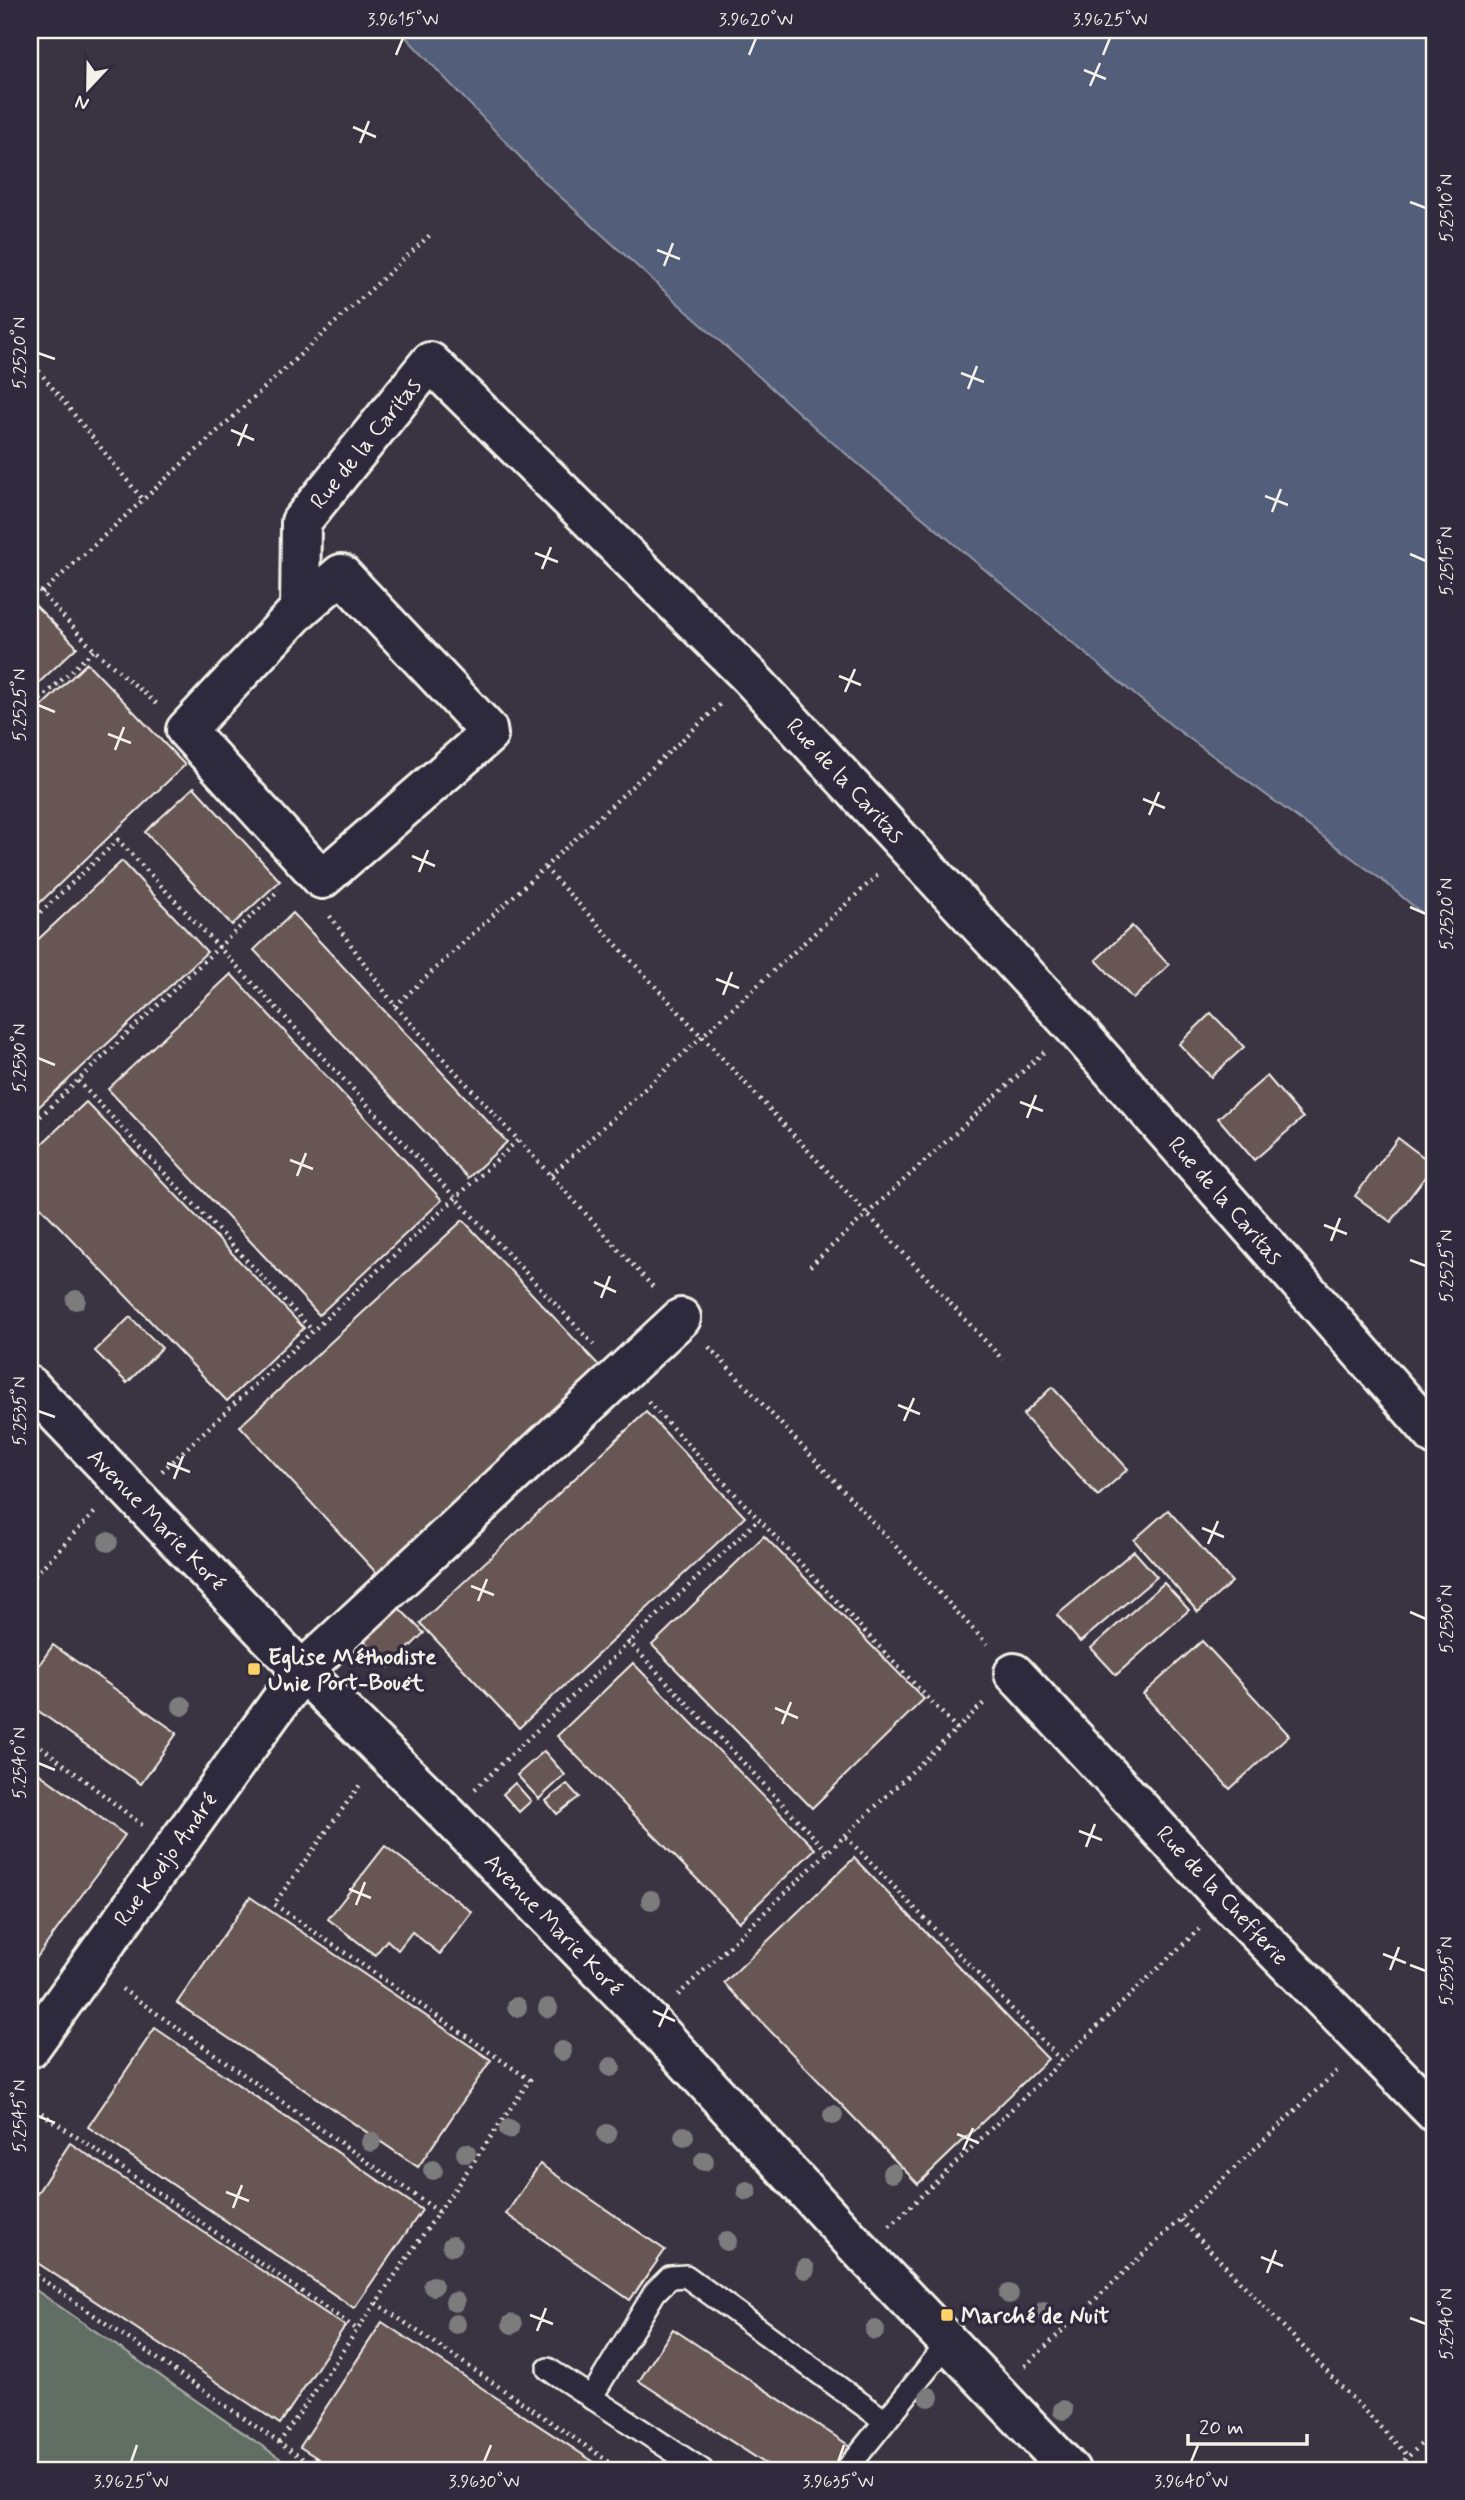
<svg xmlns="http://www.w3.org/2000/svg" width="1465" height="2500" font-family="Mynerve,sans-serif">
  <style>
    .green { fill: #616e64; stroke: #aab0a6; stroke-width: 2 }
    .water { fill: #525e7a; stroke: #9399a6; stroke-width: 2 }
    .building { fill: #675755; stroke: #f4f1e8; stroke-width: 2 }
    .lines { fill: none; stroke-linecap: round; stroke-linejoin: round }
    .service-casing { stroke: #f4f1e8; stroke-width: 26 }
    .minor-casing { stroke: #f4f1e8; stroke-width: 44 }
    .secondary-casing { stroke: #f4f1e8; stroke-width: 44 }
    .path { stroke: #f4f1e8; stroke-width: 4.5; stroke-dasharray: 2 5; stroke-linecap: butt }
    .service { stroke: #2f2a3d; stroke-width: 21 }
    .minor { stroke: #2f2a3d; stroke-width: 38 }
    .secondary { stroke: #2f2a3d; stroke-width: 38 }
    .tree { fill: #7c7b7d }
    .ticks { fill: none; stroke: #f4f1e8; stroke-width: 2.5 }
    .poi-dot { fill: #ffd166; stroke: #2f2a3d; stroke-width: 2.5 }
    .labels { text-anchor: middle; stroke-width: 7; stroke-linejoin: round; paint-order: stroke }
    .street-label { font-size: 23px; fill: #f4f1e8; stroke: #2f2a3d }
    .poi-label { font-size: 23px; font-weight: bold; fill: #f4f1e8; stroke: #2f2a3d; text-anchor: start }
    .neatline { fill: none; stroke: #f4f1e8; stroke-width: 2.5 }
    .ticks-label { font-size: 18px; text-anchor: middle; fill: #f4f1e8 }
  </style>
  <rect width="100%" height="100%" fill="#3a3342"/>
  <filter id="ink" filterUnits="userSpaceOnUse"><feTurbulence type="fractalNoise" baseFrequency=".0143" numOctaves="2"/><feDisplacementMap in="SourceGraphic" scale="14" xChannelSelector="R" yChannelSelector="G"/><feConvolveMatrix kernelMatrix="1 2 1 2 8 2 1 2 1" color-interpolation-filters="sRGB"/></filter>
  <g filter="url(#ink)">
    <path class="green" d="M 30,2286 L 297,2470 L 30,2470 Z"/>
    <path class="water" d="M 399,30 L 1435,30 L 1435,924 L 1382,880 L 1171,725 L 820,432 L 542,180 Z"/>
    <g class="building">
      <path d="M 30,600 L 77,647 L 30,691 Z"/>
      <path d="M 87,663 L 185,765 L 30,912 L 30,717 Z"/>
      <path d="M 194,787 L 280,881 L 232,925 L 145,832 Z"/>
      <path d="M 122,861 L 207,952 L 30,1115 L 30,947 Z"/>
      <path d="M 293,913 L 507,1142 L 468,1178 L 254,950 Z"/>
      <path d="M 1132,926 L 1169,965 L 1133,999 L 1096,960 Z"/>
      <path d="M 231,974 L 442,1200 L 319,1315 L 108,1089 Z"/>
      <path d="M 1211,1013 L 1244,1047 L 1211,1077 L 1179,1044 Z"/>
      <path d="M 1267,1076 L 1303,1118 L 1254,1160 L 1218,1118 Z"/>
      <path d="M 86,1102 L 304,1328 L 227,1401 L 30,1196 L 30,1155 Z"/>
      <path d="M 1398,1138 L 1434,1165 L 1391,1222 L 1355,1196 Z"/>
      <path d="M 463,1220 L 606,1373 L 383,1580 L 240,1426 Z"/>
      <path d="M 130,1317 L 162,1348 L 127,1383 L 95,1351 Z"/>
      <path d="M 1052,1387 L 1128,1469 L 1098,1496 L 1023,1415 Z"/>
      <path d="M 646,1412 L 745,1517 L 519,1728 L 420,1623 Z"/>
      <path d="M 1168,1510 L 1232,1582 L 1198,1612 L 1134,1540 Z"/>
      <path d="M 764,1536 L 924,1699 L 812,1808 L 652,1645 Z"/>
      <path d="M 1134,1551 L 1157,1577 L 1080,1642 L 1057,1615 Z"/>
      <path d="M 1164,1583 L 1189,1610 L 1116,1675 L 1091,1648 Z"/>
      <path d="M 396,1605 L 424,1633 L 389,1667 L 362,1639 Z"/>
      <path d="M 1202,1641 L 1289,1735 L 1230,1789 L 1143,1694 Z"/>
      <path d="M 53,1645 L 177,1733 L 141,1784 L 30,1705 L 30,1678 Z"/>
      <path d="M 633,1663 L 815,1849 L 739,1922 L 557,1736 Z"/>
      <path d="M 544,1751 L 565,1775 L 539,1799 L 517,1775 Z"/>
      <path d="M 30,1767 L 125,1835 L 30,1967 Z"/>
      <path d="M 515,1783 L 531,1801 L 519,1812 L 503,1794 Z"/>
      <path d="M 567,1784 L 579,1797 L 557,1814 L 546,1801 Z"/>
      <path d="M 385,1846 L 472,1912 L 440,1954 L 412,1932 L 398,1950 L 387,1940 L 375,1955 L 328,1919 Z"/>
      <path d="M 854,1858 L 1048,2059 L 918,2184 L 724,1983 Z"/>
      <path d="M 250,1897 L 491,2060 L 418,2167 L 177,2003 Z"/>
      <path d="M 155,2028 L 422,2210 L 354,2308 L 88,2127 Z"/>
      <path d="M 70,2143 L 345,2326 L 280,2424 L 30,2258 L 30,2204 Z"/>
      <path d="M 540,2164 L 665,2250 L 630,2300 L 506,2214 Z"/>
      <path d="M 382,2322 L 600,2466 L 598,2470 L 336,2470 L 300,2447 Z"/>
      <path d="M 673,2329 L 850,2446 L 834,2470 L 775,2470 L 639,2381 Z"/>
    </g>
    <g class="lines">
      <defs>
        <g id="service">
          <path d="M 548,2369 L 702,2470"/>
          <path d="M 591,2398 L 655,2292 L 670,2277 L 686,2276 L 885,2421"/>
          <path d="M 846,2470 L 948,2343"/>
        </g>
        <g id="minor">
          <path d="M 341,574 L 487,729 L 488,735 L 322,879 L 186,730 L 300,609 Z"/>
          <path d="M 300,609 L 301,522 L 430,362 L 750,677 L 1073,1026 L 1435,1436"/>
          <path d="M 1014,1673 L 1227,1902 L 1435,2113"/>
          <path d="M 30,2048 L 302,1671 L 681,1318"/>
        </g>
        <path id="secondary" d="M 30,1386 L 302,1671 L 448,1815 L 650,2022 L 863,2253 L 1070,2470"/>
      </defs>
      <use href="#service" class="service-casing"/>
      <use href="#minor" class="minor-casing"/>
      <use href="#secondary" class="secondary-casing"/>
      <g class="path">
        <path d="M 30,360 L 143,500"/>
        <path d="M 30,580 L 94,650 L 157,704"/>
        <path d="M 42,593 L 431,234"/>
        <path d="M 30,709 L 94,650"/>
        <path d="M 545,868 L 1003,1360"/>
        <path d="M 330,916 L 395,1006 L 655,1289"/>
        <path d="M 30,922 L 118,840 L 594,1345"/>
        <path d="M 395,1006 L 723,702"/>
        <path d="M 78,1081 L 313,1331"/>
        <path d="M 30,1126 L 279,890"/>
        <path d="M 551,1175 L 880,873"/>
        <path d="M 810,1266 L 1045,1051"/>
        <path d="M 709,1347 L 987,1644"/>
        <path d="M 648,1402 L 958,1730"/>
        <path d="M 162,1471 L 518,1140"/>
        <path d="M 30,1580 L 97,1510"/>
        <path d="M 628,1641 L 829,1853"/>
        <path d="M 30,1738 L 142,1825"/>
        <path d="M 475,1789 L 759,1519"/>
        <path d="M 846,1837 L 1063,2062"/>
        <path d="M 122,1989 L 439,2212"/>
        <path d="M 678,1995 L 986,1701"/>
        <path d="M 30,2105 L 358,2330"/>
        <path d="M 1181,2220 L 1408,2456"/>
        <path d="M 890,2226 L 1199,1929"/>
        <path d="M 30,2271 L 319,2470"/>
        <path d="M 376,2303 L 621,2470"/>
        <path d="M 1025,2366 L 1339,2069"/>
        <path d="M 1426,2439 L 1435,2448"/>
        <path d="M 279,2443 L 530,2080 L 274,1904 L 362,1782"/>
        <path d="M 1394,2470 L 1435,2431"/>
      </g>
      <use href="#service" class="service"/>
      <use href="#minor" class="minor"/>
      <use href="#secondary" class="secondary"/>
    </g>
    <g class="tree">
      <circle cx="76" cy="1300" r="10"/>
      <circle cx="108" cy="1542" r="10"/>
      <circle cx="182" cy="1706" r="10"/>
      <circle cx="651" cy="1900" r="10"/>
      <circle cx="517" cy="2007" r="10"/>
      <circle cx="548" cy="2008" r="10"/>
      <circle cx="562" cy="2051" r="10"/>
      <circle cx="611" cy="2067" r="10"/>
      <circle cx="833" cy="2115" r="10"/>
      <circle cx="509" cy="2129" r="10"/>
      <circle cx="607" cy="2134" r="10"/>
      <circle cx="684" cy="2136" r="10"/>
      <circle cx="371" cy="2142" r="10"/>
      <circle cx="466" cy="2153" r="10"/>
      <circle cx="704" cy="2161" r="10"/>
      <circle cx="433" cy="2170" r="10"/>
      <circle cx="892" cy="2173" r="10"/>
      <circle cx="747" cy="2191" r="10"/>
      <circle cx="727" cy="2241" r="10"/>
      <circle cx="452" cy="2246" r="10"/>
      <circle cx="805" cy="2269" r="10"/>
      <circle cx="433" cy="2286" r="10"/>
      <circle cx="1009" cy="2294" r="10"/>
      <circle cx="455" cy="2302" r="10"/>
      <circle cx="1044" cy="2311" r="10"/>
      <circle cx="456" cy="2324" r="10"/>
      <circle cx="512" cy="2324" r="10"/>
      <circle cx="875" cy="2330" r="10"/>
      <circle cx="929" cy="2397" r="10"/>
      <circle cx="1063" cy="2410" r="10"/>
    </g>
  </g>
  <path class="ticks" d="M 396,55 L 403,38M 749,55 L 756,38M 1103,55 L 1110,38M 1084,70 L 1106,79M 1090,86 L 1100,63M 353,127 L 376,137M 360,143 L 369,121M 1410,202 L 1426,208M 657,250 L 680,259M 664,266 L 673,243M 38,353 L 55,359M 961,373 L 984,382M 968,389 L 977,366M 231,430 L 254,440M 238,446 L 247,424M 1265,496 L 1288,505M 1272,512 L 1281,489M 535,553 L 558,562M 1410,554 L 1426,561M 542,569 L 551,547M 839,676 L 861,685M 845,692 L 855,669M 38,705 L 55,712M 108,734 L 131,743M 115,750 L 124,727M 1143,799 L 1165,808M 1149,815 L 1159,792M 412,856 L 435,866M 419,872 L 428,850M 1410,907 L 1426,914M 716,979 L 739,988M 723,995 L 732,972M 38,1058 L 55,1065M 1020,1102 L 1043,1111M 1027,1118 L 1036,1095M 290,1160 L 313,1169M 297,1176 L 306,1153M 1324,1225 L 1347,1234M 1331,1241 L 1340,1218M 1410,1260 L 1426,1266M 594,1282 L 616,1292M 601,1298 L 610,1276M 898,1405 L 920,1414M 38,1411 L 55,1417M 904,1421 L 914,1398M 167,1463 L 190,1472M 174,1479 L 183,1456M 1202,1528 L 1224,1537M 1208,1544 L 1218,1521M 471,1586 L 494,1595M 478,1601 L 487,1579M 1410,1612 L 1426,1619M 775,1708 L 798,1718M 782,1724 L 791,1702M 38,1763 L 55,1770M 1079,1831 L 1102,1840M 1086,1847 L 1095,1824M 349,1889 L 371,1898M 356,1905 L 365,1882M 1383,1954 L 1406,1963M 1410,1965 L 1426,1971M 1390,1970 L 1399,1947M 653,2011 L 675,2021M 659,2027 L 669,2005M 38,2116 L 55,2123M 957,2134 L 979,2143M 963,2150 L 973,2128M 226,2192 L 249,2201M 233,2208 L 242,2185M 1261,2257 L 1283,2266M 1267,2273 L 1276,2250M 530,2315 L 553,2324M 1410,2318 L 1426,2324M 537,2331 L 546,2308M 131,2462 L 137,2445M 484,2462 L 491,2445M 838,2462 L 844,2445M 1191,2462 L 1198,2445"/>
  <g class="poi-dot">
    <rect x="247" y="1662" width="14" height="14" rx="3.5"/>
    <rect x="940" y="2308" width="14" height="14" rx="3.5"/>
  </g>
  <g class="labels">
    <g class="street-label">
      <text transform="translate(365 443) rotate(-51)" y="8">Rue de la Caritas</text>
      <text transform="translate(846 780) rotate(47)" y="8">Rue de la Caritas</text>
      <text transform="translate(1226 1200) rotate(49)" y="8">Rue de la Caritas</text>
      <text transform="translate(157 1519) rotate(46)" y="8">Avenue Marie Koré</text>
      <text transform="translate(165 1859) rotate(-54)" y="8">Rue Kodjo André</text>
      <text transform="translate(1223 1895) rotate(47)" y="8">Rue de la Chefferie</text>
      <text transform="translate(554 1924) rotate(46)" y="8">Avenue Marie Koré</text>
    </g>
    <g class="poi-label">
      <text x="268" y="1664">Eglise Méthodiste<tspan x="268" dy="26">Unie Port-Bouët</tspan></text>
      <text x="961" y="2323">Marché de Nuit</text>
    </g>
  </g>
  <rect width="1465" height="2500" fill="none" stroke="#2f2a3d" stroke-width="77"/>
  <g transform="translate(88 88) rotate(202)" stroke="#2f2a3d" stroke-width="5" paint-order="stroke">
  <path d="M0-5L12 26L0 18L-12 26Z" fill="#f4f1e8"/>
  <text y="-10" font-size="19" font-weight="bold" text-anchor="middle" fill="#f4f1e8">N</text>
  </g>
  <path d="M1188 2434v10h119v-10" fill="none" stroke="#f4f1e8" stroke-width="3.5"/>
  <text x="1199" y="2434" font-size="21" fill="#f4f1e8" stroke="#2f2a3d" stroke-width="5" paint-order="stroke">20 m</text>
  <rect x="38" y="38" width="1388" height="2424" class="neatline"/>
  <g class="ticks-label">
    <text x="403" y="25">3.9615°W</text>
    <text x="756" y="25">3.9620°W</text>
    <text x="1110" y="25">3.9625°W</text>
    <text transform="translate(1446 208) rotate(-90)" y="6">5.2510°N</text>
    <text transform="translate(19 353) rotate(-90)" y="6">5.2520°N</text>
    <text transform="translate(1446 561) rotate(-90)" y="6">5.2515°N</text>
    <text transform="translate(19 705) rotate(-90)" y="6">5.2525°N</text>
    <text transform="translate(1446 914) rotate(-90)" y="6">5.2520°N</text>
    <text transform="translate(19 1058) rotate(-90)" y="6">5.2530°N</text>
    <text transform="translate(1446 1266) rotate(-90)" y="6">5.2525°N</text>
    <text transform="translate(19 1411) rotate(-90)" y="6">5.2535°N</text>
    <text transform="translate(1446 1619) rotate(-90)" y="6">5.2530°N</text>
    <text transform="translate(19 1763) rotate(-90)" y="6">5.2540°N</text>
    <text transform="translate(1446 1971) rotate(-90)" y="6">5.2535°N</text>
    <text transform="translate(19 2116) rotate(-90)" y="6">5.2545°N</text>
    <text transform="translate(1446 2324) rotate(-90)" y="6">5.2540°N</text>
    <text x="131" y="2487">3.9625°W</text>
    <text x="484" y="2487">3.9630°W</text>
    <text x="838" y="2487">3.9635°W</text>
    <text x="1191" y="2487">3.9640°W</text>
  </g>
</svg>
